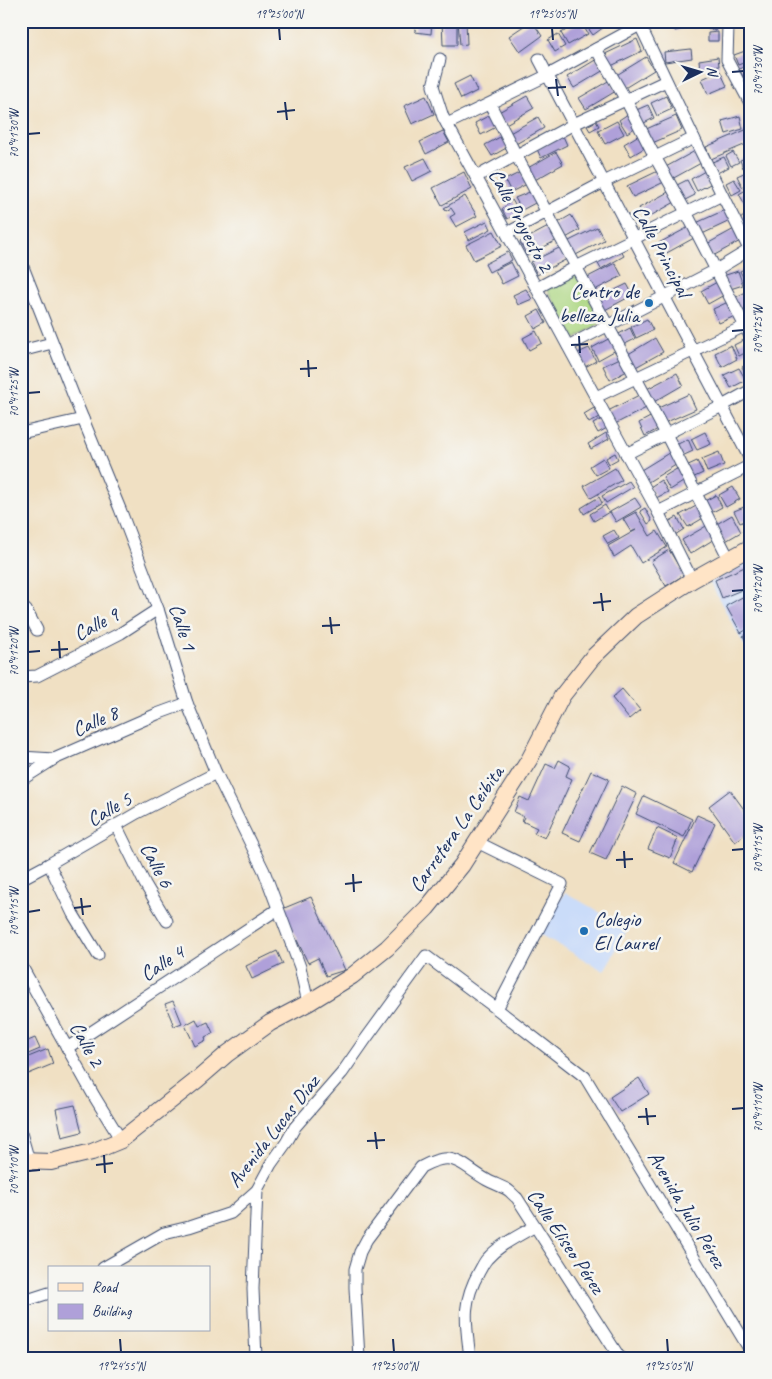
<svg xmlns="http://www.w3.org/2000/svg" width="772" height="1379" font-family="Caveat,sans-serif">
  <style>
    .built { fill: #cadcf9 }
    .pitch { fill: #add783; stroke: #648370 }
    .building { fill: #afa0d9 }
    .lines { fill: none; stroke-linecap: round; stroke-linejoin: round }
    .street-casing { stroke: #3b4a6d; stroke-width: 13 }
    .secondary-casing { stroke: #3b4a6d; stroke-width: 18 }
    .street { stroke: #fff; stroke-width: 11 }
    .secondary { stroke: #ffe4c6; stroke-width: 16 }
    .ticks { fill: none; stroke: #1b2f5e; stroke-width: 2 }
    .poi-dot { fill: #1f6fb2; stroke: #f6f6f2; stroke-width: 2 }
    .labels { text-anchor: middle; stroke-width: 5; stroke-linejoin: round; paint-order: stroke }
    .street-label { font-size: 21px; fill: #1b2f5e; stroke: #f6f6f2 }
    .poi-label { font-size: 21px; fill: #1b2f5e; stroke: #f6f6f2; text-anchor: end }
    .neatline { fill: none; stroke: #1b2f5e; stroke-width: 2 }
    .ticks-label { font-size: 12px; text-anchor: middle; fill: #1b2f5e }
  </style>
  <rect width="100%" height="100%" fill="#f6f6f2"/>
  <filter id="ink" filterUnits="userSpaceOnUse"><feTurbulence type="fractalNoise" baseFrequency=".02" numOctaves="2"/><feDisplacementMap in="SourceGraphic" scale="10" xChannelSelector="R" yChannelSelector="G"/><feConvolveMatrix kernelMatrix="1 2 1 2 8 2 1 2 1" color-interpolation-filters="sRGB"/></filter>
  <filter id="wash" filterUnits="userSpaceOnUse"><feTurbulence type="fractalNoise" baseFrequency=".0096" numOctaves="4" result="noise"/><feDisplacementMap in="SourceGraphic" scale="20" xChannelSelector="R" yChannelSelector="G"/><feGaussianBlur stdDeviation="1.12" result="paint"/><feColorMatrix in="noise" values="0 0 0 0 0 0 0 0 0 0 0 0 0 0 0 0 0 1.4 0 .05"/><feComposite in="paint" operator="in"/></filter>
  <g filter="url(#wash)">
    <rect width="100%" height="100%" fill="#f0e0c3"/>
    <g class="built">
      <path d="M 751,554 L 751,658 L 708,579 Z"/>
      <path d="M 565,892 L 628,929 L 604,971 L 540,934 Z"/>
    </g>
    <path class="pitch" d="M 575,271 L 602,322 L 575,339 L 547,289 Z"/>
    <g id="blocks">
      <g class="building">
        <path d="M 416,21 L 432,21 L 431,34 L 415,32 Z"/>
        <path d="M 442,21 L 457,21 L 457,45 L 443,45 Z"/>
        <path d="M 458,21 L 466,21 L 467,44 L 460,45 Z"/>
        <path d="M 531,21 L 532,21 L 542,36 L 520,52 L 509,36 Z"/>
        <path d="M 588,21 L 600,21 L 604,27 L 593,35 L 585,24 Z"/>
        <path d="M 672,21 L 687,21 L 688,27 L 675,31 Z"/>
        <path d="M 706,21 L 718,21 L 715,31 L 704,27 Z"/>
        <path d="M 581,22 L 588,34 L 568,45 L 561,33 Z"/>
        <path d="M 718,32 L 718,41 L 708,41 L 708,33 Z"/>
        <path d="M 558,34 L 565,46 L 555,52 L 548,40 Z"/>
        <path d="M 637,39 L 642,51 L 609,67 L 603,55 Z"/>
        <path d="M 691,49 L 692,58 L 665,62 L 664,52 Z"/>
        <path d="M 748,50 L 751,60 L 738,65 L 734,55 Z"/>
        <path d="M 646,57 L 654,70 L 623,89 L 615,76 Z"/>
        <path d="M 718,57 L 719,66 L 700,69 L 699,60 Z"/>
        <path d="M 597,59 L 604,70 L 574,88 L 567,77 Z"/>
        <path d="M 751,63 L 751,84 L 748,86 L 739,69 Z"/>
        <path d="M 720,71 L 727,86 L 708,94 L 702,79 Z"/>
        <path d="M 470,76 L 477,91 L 461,99 L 454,84 Z"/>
        <path d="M 610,80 L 616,91 L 586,109 L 579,98 Z"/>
        <path d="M 426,96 L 434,114 L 412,124 L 404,106 Z"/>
        <path d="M 527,96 L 534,108 L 504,125 L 497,113 Z"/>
        <path d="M 666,96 L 672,109 L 657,116 L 651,103 Z"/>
        <path d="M 648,105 L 654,118 L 640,125 L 634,111 Z"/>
        <path d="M 628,114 L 636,127 L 627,133 L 619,120 Z"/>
        <path d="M 490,115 L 496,127 L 481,135 L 475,123 Z"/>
        <path d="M 676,116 L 682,130 L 650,144 L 644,130 Z"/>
        <path d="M 740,116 L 743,129 L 726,134 L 722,121 Z"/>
        <path d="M 538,117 L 544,128 L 514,145 L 508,134 Z"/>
        <path d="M 596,121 L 599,126 L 590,131 L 587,126 Z"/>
        <path d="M 617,121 L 624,134 L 605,144 L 598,131 Z"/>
        <path d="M 750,128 L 751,142 L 711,159 L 706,147 Z"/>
        <path d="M 443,131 L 449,142 L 426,154 L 420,142 Z"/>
        <path d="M 639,135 L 646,147 L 631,156 L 624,144 Z"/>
        <path d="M 502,136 L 508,147 L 492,156 L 485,145 Z"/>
        <path d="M 563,136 L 567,145 L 541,158 L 537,149 Z"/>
        <path d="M 695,151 L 701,163 L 670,180 L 664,168 Z"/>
        <path d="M 556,152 L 563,164 L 533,181 L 526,169 Z"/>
        <path d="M 733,152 L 739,162 L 731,166 L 726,156 Z"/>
        <path d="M 751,156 L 751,165 L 743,168 L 740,160 Z"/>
        <path d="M 724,157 L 729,167 L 715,174 L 710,163 Z"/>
        <path d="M 425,158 L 432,171 L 412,181 L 405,167 Z"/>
        <path d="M 658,171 L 664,182 L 633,197 L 627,186 Z"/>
        <path d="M 705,171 L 712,183 L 697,191 L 691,179 Z"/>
        <path d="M 464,172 L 472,189 L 442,205 L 433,188 Z"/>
        <path d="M 521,172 L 527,184 L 511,192 L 505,180 Z"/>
        <path d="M 746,172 L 751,182 L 751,184 L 743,188 L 737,176 Z"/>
        <path d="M 734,179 L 741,190 L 732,195 L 726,183 Z"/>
        <path d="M 687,180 L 695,195 L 681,202 L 673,187 Z"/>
        <path d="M 751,187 L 751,203 L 746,206 L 739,194 Z"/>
        <path d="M 532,191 L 537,202 L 522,210 L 515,198 Z"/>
        <path d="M 670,191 L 675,202 L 645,219 L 639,208 Z"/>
        <path d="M 465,196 L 477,216 L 456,227 L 450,217 L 455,214 L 451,208 L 446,211 L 444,208 Z"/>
        <path d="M 512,200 L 520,213 L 507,219 L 502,209 Z"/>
        <path d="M 727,209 L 732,220 L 700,235 L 694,224 Z"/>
        <path d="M 571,215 L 580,230 L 562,240 L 554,225 Z"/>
        <path d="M 745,215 L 751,222 L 751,228 L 746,232 L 738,221 Z"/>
        <path d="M 487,221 L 491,229 L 469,240 L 465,232 Z"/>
        <path d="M 550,226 L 557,240 L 527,256 L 520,242 Z"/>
        <path d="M 597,227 L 604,240 L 572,257 L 565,243 Z"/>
        <path d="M 689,227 L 694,238 L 663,255 L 657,244 Z"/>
        <path d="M 736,228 L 742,240 L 711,257 L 705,245 Z"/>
        <path d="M 494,231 L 502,246 L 474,260 L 466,245 Z"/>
        <path d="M 561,247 L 567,259 L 537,275 L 531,262 Z"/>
        <path d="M 620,249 L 624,256 L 601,269 L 597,262 Z"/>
        <path d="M 508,252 L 512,260 L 489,272 L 485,264 Z"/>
        <path d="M 511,262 L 518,276 L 502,284 L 495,270 Z"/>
        <path d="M 615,263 L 622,276 L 591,292 L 584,279 Z"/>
        <path d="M 751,266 L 751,280 L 746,283 L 740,271 Z"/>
        <path d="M 738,271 L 743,285 L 727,290 L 723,276 Z"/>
        <path d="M 717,282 L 724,295 L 708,304 L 701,291 Z"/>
        <path d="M 627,284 L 633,295 L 601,312 L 595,300 Z"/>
        <path d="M 526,289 L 532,299 L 518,305 L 513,295 Z"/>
        <path d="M 748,291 L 751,297 L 751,307 L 739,313 L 732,299 Z"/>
        <path d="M 728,302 L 735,316 L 719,323 L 713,309 Z"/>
        <path d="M 539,310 L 546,323 L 535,329 L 528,316 Z"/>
        <path d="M 647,319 L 653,330 L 636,338 L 631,327 Z"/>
        <path d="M 630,328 L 635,339 L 621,346 L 615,336 Z"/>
        <path d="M 536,331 L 542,343 L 529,350 L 523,338 Z"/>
        <path d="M 610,338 L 616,350 L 598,360 L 592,348 Z"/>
        <path d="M 655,338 L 663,352 L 632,369 L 625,356 Z"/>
        <path d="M 748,338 L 751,344 L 751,350 L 739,356 L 734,345 Z"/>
        <path d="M 731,345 L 737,359 L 722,367 L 715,353 Z"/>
        <path d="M 589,348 L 596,361 L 585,367 L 578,353 Z"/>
        <path d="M 620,358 L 627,371 L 610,380 L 603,366 Z"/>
        <path d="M 751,362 L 751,377 L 748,378 L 742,367 Z"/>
        <path d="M 739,368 L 746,380 L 731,388 L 724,375 Z"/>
        <path d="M 677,373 L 683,385 L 652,403 L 645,390 Z"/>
        <path d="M 643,393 L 650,406 L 615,424 L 608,411 Z"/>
        <path d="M 689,394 L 696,409 L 662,424 L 656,409 Z"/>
        <path d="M 594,408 L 600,417 L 589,423 L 584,414 Z"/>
        <path d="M 654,415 L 660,428 L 645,436 L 639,423 Z"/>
        <path d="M 602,419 L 607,428 L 598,433 L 593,424 Z"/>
        <path d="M 705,432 L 711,444 L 697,450 L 691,439 Z"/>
        <path d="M 606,433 L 609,439 L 591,449 L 588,444 Z"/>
        <path d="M 688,439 L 693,451 L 680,457 L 674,446 Z"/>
        <path d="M 672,451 L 679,463 L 648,482 L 641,470 Z"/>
        <path d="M 719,452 L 724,465 L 707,472 L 702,459 Z"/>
        <path d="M 615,453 L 618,459 L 609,464 L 606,458 Z"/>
        <path d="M 603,458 L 609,468 L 596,475 L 590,466 Z"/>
        <path d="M 697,461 L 703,473 L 690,479 L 684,467 Z"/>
        <path d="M 680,467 L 688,479 L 670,490 L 663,477 Z"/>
        <path d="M 615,468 L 622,480 L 591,498 L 584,486 Z"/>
        <path d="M 661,480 L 668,492 L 656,498 L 650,487 Z"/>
        <path d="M 629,481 L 633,487 L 606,503 L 602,496 Z"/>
        <path d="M 733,487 L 740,499 L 726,507 L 719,495 Z"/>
        <path d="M 716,495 L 722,507 L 707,515 L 701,503 Z"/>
        <path d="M 599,497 L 602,503 L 584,514 L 581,508 Z"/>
        <path d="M 635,498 L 641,507 L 616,522 L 610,512 Z"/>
        <path d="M 605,505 L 609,512 L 594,521 L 590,514 Z"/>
        <path d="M 698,505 L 705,517 L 688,527 L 680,515 Z"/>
        <path d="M 744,507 L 749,519 L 740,523 L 734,511 Z"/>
        <path d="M 645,508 L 652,521 L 648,524 L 640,511 Z"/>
        <path d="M 636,512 L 650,536 L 657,531 L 667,547 L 641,563 L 631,546 L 614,557 L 608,546 L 636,530 L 631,532 L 623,519 Z"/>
        <path d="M 732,515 L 741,532 L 724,542 L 715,525 Z"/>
        <path d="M 677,517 L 684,529 L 675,535 L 668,522 Z"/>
        <path d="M 708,525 L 716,538 L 690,554 L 682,540 Z"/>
        <path d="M 614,530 L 619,538 L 608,544 L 603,536 Z"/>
        <path d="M 669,550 L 684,575 L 666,586 L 651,561 Z"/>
        <path d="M 747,566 L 751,574 L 751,586 L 722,598 L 715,580 Z"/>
        <path d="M 746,595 L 751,604 L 751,627 L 741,633 L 726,606 Z"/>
        <path d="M 751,632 L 751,652 L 743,636 Z"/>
        <path d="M 622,689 L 640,710 L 629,719 L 612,698 Z"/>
        <path d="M 559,760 L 570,766 L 566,776 L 572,779 L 545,838 L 534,833 L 537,828 L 522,821 L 524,817 L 514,812 L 520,797 L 529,801 L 546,764 L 555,768 Z"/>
        <path d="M 591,771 L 609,779 L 580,841 L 562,833 Z"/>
        <path d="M 622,786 L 637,794 L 606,860 L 590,853 Z"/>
        <path d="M 730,790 L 751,819 L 751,830 L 735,842 L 709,806 Z"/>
        <path d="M 644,796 L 692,819 L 684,837 L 636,814 Z"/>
        <path d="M 697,815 L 715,823 L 692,872 L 674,863 Z"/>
        <path d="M 657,828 L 678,838 L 670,858 L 648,849 Z"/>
        <path d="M 311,897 L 345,970 L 326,976 L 318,958 L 308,963 L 282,909 Z"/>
        <path d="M 277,951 L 283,964 L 252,979 L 246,966 Z"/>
        <path d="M 173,1001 L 182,1023 L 174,1026 L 165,1004 Z"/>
        <path d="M 196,1019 L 199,1026 L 208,1022 L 213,1033 L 205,1037 L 206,1040 L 195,1046 L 185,1025 Z"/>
        <path d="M 35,1038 L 40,1049 L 21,1057 L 21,1044 Z"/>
        <path d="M 48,1049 L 53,1064 L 21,1077 L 21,1060 Z"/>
        <path d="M 639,1078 L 649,1094 L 620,1112 L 610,1097 Z"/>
        <path d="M 75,1105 L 82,1132 L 62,1137 L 56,1109 Z"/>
      </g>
    </g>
  </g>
  <g filter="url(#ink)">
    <use href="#blocks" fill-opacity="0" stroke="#3b4a6d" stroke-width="1"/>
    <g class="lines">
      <defs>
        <g id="street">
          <path d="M 638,21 L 694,138 L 751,253"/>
          <path d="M 729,21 L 728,25 L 727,60 L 751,105"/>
          <path d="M 596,49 L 626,100 L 655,157 L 687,214 L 751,338"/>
          <path d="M 440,59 L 433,86 L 443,117 L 476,177 L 658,512 L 692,580"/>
          <path d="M 539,59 L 751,461"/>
          <path d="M 490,104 L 516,155 L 666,434 L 729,559"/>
          <path d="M 447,124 L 548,75 L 640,25"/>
          <path d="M 476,177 L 574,124 L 666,81"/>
          <path d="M 507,233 L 604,182 L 694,138"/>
          <path d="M 21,262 L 76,402 L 120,509 L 158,609 L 187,703 L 216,773 L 264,871 L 300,967 L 308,1003"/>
          <path d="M 537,288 L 576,267 L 722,195"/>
          <path d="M 568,346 L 716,270 L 749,250"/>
          <path d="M 21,351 L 52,343"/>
          <path d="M 596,397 L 751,323"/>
          <path d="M 21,433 L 83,419"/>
          <path d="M 626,454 L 722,406 L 751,390"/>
          <path d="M 658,512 L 751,465"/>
          <path d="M 21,606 L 26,610 L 37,630"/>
          <path d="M 21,677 L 37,676 L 121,633 L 158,609"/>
          <path d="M 21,757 L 54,759"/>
          <path d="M 21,780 L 54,759 L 157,714 L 187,703"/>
          <path d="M 116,825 L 145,884 L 167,921"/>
          <path d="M 477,842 L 562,884 L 497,1009"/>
          <path d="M 49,864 L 73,914 L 98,955"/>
          <path d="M 21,879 L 49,864 L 137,813 L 216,773"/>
          <path d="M 21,965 L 94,1096 L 121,1140"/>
          <path d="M 67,1048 L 278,909"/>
          <path d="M 21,1133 L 29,1161"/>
          <path d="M 103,1268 L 164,1233 L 189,1227 L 231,1213 L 257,1190 L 271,1164 L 286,1143 L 295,1127 L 342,1073 L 365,1040 L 426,956 L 497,1009 L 585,1077 L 751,1352"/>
          <path d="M 21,1302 L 49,1293"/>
          <path d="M 256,1358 L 253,1289 L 257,1190"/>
          <path d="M 359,1358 L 355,1288 L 355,1269 L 360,1252 L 367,1239 L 421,1167 C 455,1149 459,1164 487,1180 C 494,1184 502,1186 508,1190 C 511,1192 514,1196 517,1198 L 620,1358"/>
          <path d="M 470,1358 C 466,1323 461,1304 479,1272 C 482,1267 484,1262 487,1259 C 500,1244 519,1236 535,1226"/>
        </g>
        <path id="secondary" d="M 21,1161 L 51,1162 L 92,1152 L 121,1140 L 197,1080 L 227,1054 L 270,1023 L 308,1003 L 352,976 L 387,948 L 427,908 L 462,865 L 529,760 L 562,696 L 592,658 L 636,616 L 692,580 L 751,547"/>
      </defs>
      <use href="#street" class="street-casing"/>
      <use href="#secondary" class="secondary-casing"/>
      <use href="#street" class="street"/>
      <use href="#secondary" class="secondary"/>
    </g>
  </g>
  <path class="ticks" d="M 279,28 L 280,40M 552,28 L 553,40M 732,72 L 744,71M 556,79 L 558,96M 548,88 L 566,87M 285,102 L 287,120M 277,112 L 295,110M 28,134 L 40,133M 732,331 L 744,330M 579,336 L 580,353M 571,345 L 588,344M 308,360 L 309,377M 300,369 L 317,368M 28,393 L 40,392M 732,591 L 744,590M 601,593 L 603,611M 593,603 L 611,601M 330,617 L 332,634M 322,626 L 340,625M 59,641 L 60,658M 51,650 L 68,649M 28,652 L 40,651M 732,850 L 744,849M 624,851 L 625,868M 616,860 L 633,859M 353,874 L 354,892M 345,884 L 362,882M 81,898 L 83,915M 74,908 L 91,906M 28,912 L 40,910M 646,1108 L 648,1125M 732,1109 L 744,1108M 638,1117 L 656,1116M 375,1132 L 377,1149M 367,1141 L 385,1140M 104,1155 L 105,1173M 96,1165 L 113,1163M 28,1171 L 40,1170M 120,1339 L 121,1352M 393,1339 L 394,1352M 667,1339 L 668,1352"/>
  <g class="poi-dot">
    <circle cx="649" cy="303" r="5"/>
    <circle cx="584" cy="931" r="5"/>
  </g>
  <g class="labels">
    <g class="street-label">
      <text transform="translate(521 220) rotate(62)" y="7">Calle Proyecto 2</text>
      <text transform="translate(662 251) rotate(62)" y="7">Calle Principal</text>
      <text transform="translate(96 624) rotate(-28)" y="7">Calle 9</text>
      <text transform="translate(183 627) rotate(72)" y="7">Calle 1</text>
      <text transform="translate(95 721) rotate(-24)" y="7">Calle 8</text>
      <text transform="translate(109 809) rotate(-30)" y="7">Calle 5</text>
      <text transform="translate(456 829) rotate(-55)" y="7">Carretera La Ceibita</text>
      <text transform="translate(157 865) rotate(62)" y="7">Calle 6</text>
      <text transform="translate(162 963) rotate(-33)" y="7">Calle 4</text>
      <text transform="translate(87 1044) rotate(61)" y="7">Calle 2</text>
      <text transform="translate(273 1131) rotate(-52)" y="7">Avenida Lucas Díaz</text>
      <text transform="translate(687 1209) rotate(59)" y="7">Avenida Julio Pérez</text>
      <text transform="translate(566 1241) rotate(56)" y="7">Calle Eliseo Pérez</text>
    </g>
    <g class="poi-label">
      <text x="639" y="298">Centro de<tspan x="639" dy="24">belleza Julia</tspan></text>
      <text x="594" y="926" text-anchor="start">Colegio<tspan x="594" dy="24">El Laurel</tspan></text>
    </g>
  </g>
  <rect width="772" height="1379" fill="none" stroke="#f6f6f2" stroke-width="55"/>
  <rect x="48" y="1266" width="162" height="65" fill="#f6f6f2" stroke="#9ea6b7"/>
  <rect x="58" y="1283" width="25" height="8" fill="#ffe4c6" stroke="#9ea6b7"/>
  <text x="92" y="1292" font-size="15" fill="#1b2f5e">Road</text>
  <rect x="58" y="1304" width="25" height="15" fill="#afa0d9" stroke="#9ea6b7"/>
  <text x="92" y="1316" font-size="15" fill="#1b2f5e">Building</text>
  <g transform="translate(700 72) rotate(85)" stroke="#f6f6f2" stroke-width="4" paint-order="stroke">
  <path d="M0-4L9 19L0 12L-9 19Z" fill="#1b2f5e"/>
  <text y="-8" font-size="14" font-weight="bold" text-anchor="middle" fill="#1b2f5e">N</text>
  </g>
  <rect x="28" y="28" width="716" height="1324" class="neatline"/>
  <g class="ticks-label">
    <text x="279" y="18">19°25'00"N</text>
    <text x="552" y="18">19°25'05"N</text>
    <text transform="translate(758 71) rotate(-90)" y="4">70°41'30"W</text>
    <text transform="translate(14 134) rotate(-90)" y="4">70°41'30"W</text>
    <text transform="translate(758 330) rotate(-90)" y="4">70°41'25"W</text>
    <text transform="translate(14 393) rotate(-90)" y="4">70°41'25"W</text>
    <text transform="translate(758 590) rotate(-90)" y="4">70°41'20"W</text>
    <text transform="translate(14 652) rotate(-90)" y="4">70°41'20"W</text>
    <text transform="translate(758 849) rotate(-90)" y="4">70°41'15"W</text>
    <text transform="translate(14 912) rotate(-90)" y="4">70°41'15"W</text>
    <text transform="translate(758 1108) rotate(-90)" y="4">70°41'10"W</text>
    <text transform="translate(14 1171) rotate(-90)" y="4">70°41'10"W</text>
    <text x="121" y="1370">19°24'55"N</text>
    <text x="394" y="1370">19°25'00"N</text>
    <text x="668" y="1370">19°25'05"N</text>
  </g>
</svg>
